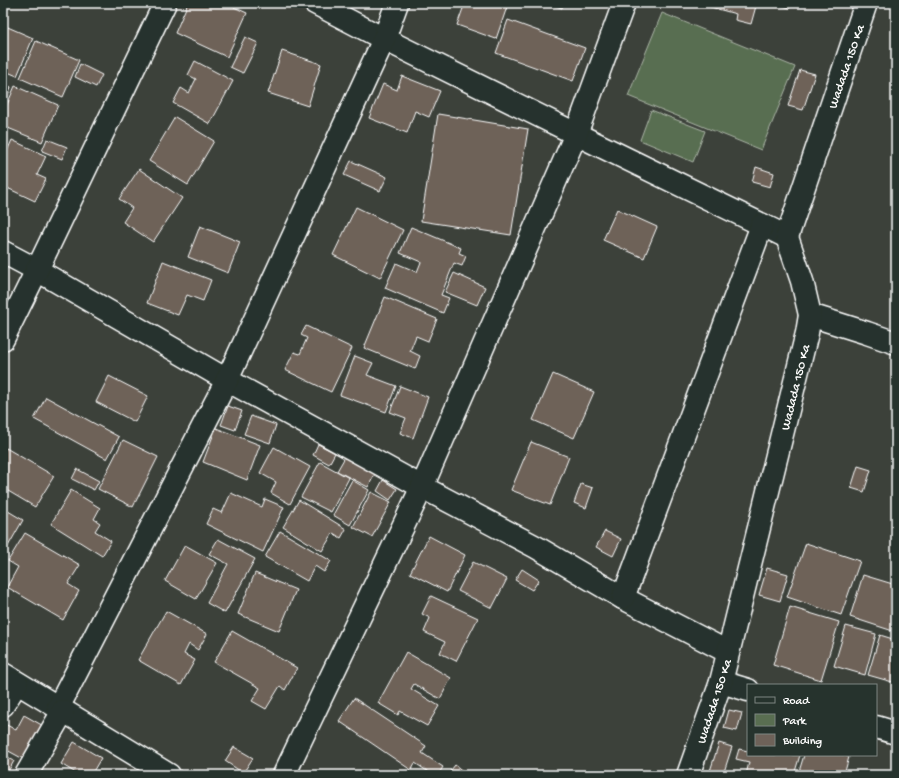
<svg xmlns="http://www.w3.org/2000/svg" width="899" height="778" font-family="'Gochi Hand',sans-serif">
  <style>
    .green { fill: #596e51; stroke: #acb6a8 }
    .building { fill: #6e6259; stroke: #fff }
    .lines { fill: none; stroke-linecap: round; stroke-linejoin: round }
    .minor-casing { stroke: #fff; stroke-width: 25 }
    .tertiary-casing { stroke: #fff; stroke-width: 25 }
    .minor { stroke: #26332d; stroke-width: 22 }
    .tertiary { stroke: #26332d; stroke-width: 22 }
    .labels { text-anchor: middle; stroke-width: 3; stroke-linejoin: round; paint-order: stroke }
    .street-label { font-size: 13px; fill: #fff; stroke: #26332d }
  </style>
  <rect width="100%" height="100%" fill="#3c413a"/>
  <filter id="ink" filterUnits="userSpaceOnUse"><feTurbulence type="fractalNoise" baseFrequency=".025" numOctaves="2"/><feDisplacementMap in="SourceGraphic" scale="8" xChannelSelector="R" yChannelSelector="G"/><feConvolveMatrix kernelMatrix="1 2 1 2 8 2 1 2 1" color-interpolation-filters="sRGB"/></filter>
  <g filter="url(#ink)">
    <g class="green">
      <path d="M 662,13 L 795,67 L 761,150 L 628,96 Z"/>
      <path d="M 651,110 L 705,131 L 693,162 L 640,140 Z"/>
    </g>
    <g class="building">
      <path d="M 115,3 L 130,3 L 127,8 Z"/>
      <path d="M 188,3 L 225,3 L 247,13 L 227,57 L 175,33 Z"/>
      <path d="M 465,3 L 505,3 L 508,4 L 496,39 L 457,25 Z"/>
      <path d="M 545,3 L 564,3 L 562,8 Z"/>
      <path d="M 696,3 L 751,3 L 751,4 L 756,6 L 751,24 L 735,20 L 736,14 Z"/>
      <path d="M 771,3 L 791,3 L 790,8 Z"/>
      <path d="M 508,20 L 585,48 L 573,81 L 496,53 Z"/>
      <path d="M 3,25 L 33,38 L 17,76 L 3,70 Z"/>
      <path d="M 245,37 L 258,43 L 243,73 L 230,67 Z"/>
      <path d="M 36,41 L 79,60 L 63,97 L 20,78 Z"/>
      <path d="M 282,51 L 321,64 L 308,106 L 268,93 Z"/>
      <path d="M 195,61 L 233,81 L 210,124 L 173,103 L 181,88 L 189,93 L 196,79 L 188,75 Z"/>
      <path d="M 80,64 L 102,75 L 96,87 L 75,77 Z"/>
      <path d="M 800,70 L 815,74 L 803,110 L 788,106 Z"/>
      <path d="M 402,76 L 440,91 L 429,117 L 415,111 L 407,133 L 369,118 L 383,84 L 397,90 Z"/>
      <path d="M 3,83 L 11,87 L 3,107 Z"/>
      <path d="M 15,86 L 58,105 L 42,142 L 3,126 L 3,114 Z"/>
      <path d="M 438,114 L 528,129 L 511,235 L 421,221 Z"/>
      <path d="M 175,117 L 214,141 L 188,185 L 149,161 Z"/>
      <path d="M 47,139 L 67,147 L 62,159 L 42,151 Z"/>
      <path d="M 12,140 L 46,156 L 37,175 L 46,179 L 35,201 L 3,186 L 3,160 Z"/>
      <path d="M 351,161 L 387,177 L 380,191 L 344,175 Z"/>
      <path d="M 756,167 L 774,173 L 770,187 L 752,182 Z"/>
      <path d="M 139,169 L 182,198 L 153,242 L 123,222 L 132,208 L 119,199 Z"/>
      <path d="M 356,207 L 403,230 L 380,278 L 333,255 Z"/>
      <path d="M 617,209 L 657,227 L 644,258 L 603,240 Z"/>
      <path d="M 200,226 L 240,242 L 228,273 L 188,257 Z"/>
      <path d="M 411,227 L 461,248 L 459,253 L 466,256 L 462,266 L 454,263 L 441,295 L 449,298 L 443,313 L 385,288 L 396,263 L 417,272 L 421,262 L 400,253 Z"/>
      <path d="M 163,261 L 211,280 L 203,301 L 187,295 L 178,315 L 147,303 Z"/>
      <path d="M 454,273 L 485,287 L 477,305 L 445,292 Z"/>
      <path d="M 385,297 L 437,319 L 428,341 L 416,336 L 410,351 L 420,356 L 415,369 L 364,348 Z"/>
      <path d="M 306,326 L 352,348 L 331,392 L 285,370 L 294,352 L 300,354 L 307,338 L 301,335 Z"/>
      <path d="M 355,356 L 373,363 L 367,375 L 396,386 L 386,412 L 340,395 Z"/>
      <path d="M 553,374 L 594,392 L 574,438 L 533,420 Z"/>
      <path d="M 109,376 L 148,396 L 135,422 L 96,402 Z"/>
      <path d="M 400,386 L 428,397 L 413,438 L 400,433 L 406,418 L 390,412 Z"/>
      <path d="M 46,397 L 119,437 L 107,459 L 34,419 Z"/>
      <path d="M 228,406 L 242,411 L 235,430 L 221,425 Z"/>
      <path d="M 251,416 L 276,425 L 270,443 L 244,434 Z"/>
      <path d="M 216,428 L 260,445 L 247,480 L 203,462 Z"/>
      <path d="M 123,440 L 158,457 L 133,507 L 98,489 Z"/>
      <path d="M 531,442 L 569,457 L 550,505 L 511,490 Z"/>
      <path d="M 318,444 L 335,453 L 329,464 L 313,455 Z"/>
      <path d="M 274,447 L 310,467 L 290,504 L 271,493 L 276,482 L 260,473 Z"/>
      <path d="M 6,448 L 54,476 L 35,507 L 3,488 L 3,454 Z"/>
      <path d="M 345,457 L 375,474 L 368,487 L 337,471 Z"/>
      <path d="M 320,462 L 349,478 L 331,512 L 301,497 Z"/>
      <path d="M 858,466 L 871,470 L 864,492 L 851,488 Z"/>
      <path d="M 77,469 L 99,481 L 94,490 L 72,479 Z"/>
      <path d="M 896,479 L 896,495 L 892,494 Z"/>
      <path d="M 352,480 L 369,490 L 350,525 L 333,515 Z"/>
      <path d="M 383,480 L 397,489 L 390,500 L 377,491 Z"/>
      <path d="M 581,484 L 593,488 L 586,508 L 574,503 Z"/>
      <path d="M 71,490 L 100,508 L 94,519 L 100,523 L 95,531 L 111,541 L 102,556 L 51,524 Z"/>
      <path d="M 371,492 L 391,502 L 372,537 L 353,527 Z"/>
      <path d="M 231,493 L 262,507 L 265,499 L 284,507 L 263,552 L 206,524 L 213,509 L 222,513 Z"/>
      <path d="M 299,500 L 346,529 L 341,538 L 333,533 L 322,551 L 283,527 Z"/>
      <path d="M 896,506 L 896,516 L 893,515 Z"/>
      <path d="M 3,508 L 23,520 L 3,555 Z"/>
      <path d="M 280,531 L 331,561 L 324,572 L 315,566 L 307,581 L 265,557 Z"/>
      <path d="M 605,531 L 621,539 L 613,556 L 596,547 Z"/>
      <path d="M 25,533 L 80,565 L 68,584 L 79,591 L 63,620 L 7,587 L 18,567 L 8,561 Z"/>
      <path d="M 429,536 L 465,555 L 447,592 L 410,573 Z"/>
      <path d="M 218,539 L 255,559 L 225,613 L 207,603 L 228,564 L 209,554 Z"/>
      <path d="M 806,543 L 860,561 L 841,615 L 787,597 Z"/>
      <path d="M 185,545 L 217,563 L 196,599 L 165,581 Z"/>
      <path d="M 473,562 L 507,579 L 492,608 L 458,591 Z"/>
      <path d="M 767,568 L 788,574 L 780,601 L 759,595 Z"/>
      <path d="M 522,569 L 539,580 L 532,590 L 515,580 Z"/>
      <path d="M 255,573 L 296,590 L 279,631 L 238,614 Z"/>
      <path d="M 863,575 L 896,585 L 896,632 L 850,617 Z"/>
      <path d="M 431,596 L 478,618 L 456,661 L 440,653 L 445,642 L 424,632 L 430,618 L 422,614 Z"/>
      <path d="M 790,607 L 839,622 L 821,680 L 773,665 Z"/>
      <path d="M 166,611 L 207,634 L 198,650 L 189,644 L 184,654 L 195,660 L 181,685 L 138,660 Z"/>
      <path d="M 846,626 L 876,634 L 865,675 L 834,666 Z"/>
      <path d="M 232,631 L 297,668 L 285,690 L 280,686 L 266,709 L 252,701 L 260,688 L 214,662 Z"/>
      <path d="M 880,635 L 896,640 L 896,683 L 868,675 Z"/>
      <path d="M 406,652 L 451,678 L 440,699 L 414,684 L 411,689 L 439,706 L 427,726 L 400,711 L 398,715 L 378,703 Z"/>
      <path d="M 354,698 L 426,746 L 422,753 L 443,767 L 438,775 L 433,775 L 415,763 L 411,770 L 339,721 Z"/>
      <path d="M 729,710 L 742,713 L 737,731 L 724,728 Z"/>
      <path d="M 24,715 L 47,728 L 27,761 L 3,748 L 3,723 L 16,730 Z"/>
      <path d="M 74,742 L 101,758 L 91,775 L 79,775 L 61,764 Z"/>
      <path d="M 719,743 L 732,747 L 723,775 L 710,771 Z"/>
      <path d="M 234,747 L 253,758 L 243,773 L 225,761 Z"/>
      <path d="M 739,749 L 748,751 L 748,755 L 800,755 L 794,775 L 746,775 L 749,762 L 736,759 Z"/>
      <path d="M 3,754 L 14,761 L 6,775 L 3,775 Z"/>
      <path d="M 804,755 L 843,755 L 849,757 L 844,775 L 798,775 Z"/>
      <path d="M 455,765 L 468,775 L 447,775 Z"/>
    </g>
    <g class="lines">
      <defs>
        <g id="minor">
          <path d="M 315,3 L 384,39 L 576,134 L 787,237"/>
          <path d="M 3,252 L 37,270 L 227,380 L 422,487 L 536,547 L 623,598 L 728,652"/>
          <path d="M 810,315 L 867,333 L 896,343"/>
          <path d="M 3,339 L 37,270 L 165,3"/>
          <path d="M 623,598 L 762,225"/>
          <path d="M 3,674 L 169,775"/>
          <path d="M 721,682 L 748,690"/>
          <path d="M 3,705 L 17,683"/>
          <path d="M 58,708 L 227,380 L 384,39 L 397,3"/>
          <path d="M 876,727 L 896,733"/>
          <path d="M 26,775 L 63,711"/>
          <path d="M 284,775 L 422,487 L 576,134 L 624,3"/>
        </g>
        <path id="tertiary" d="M 688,775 L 721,682 L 807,333 L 810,315 L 802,281 L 787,237 L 866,3"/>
      </defs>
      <use href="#minor" class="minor-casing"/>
      <use href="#tertiary" class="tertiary-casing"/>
      <use href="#minor" class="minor"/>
      <use href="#tertiary" class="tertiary"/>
    </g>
  </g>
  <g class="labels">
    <g class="street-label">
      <text transform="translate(845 66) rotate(-71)" y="5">Wadada 150 Ka</text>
      <text transform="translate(794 387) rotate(-76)" y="5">Wadada 150 Ka</text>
      <text transform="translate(713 701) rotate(-72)" y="5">Wadada 150 Ka</text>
    </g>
  </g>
  <rect width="899" height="778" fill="none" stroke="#26332d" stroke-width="16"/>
  <rect x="8" y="8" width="883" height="762" fill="none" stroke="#fff" stroke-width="1.5" filter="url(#ink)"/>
  <rect x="747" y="684" width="130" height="72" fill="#26332d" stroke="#7d8581"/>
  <rect x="755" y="697" width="20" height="6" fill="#26332d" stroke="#7d8581"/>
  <text x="783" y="704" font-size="12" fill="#ffffff">Road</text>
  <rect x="755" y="714" width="20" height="12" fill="#596e51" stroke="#7d8581"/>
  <text x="783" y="724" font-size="12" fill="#ffffff">Park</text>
  <rect x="755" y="734" width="20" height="12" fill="#6e6259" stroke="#7d8581"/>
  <text x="783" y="744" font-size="12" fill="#ffffff">Building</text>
</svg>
